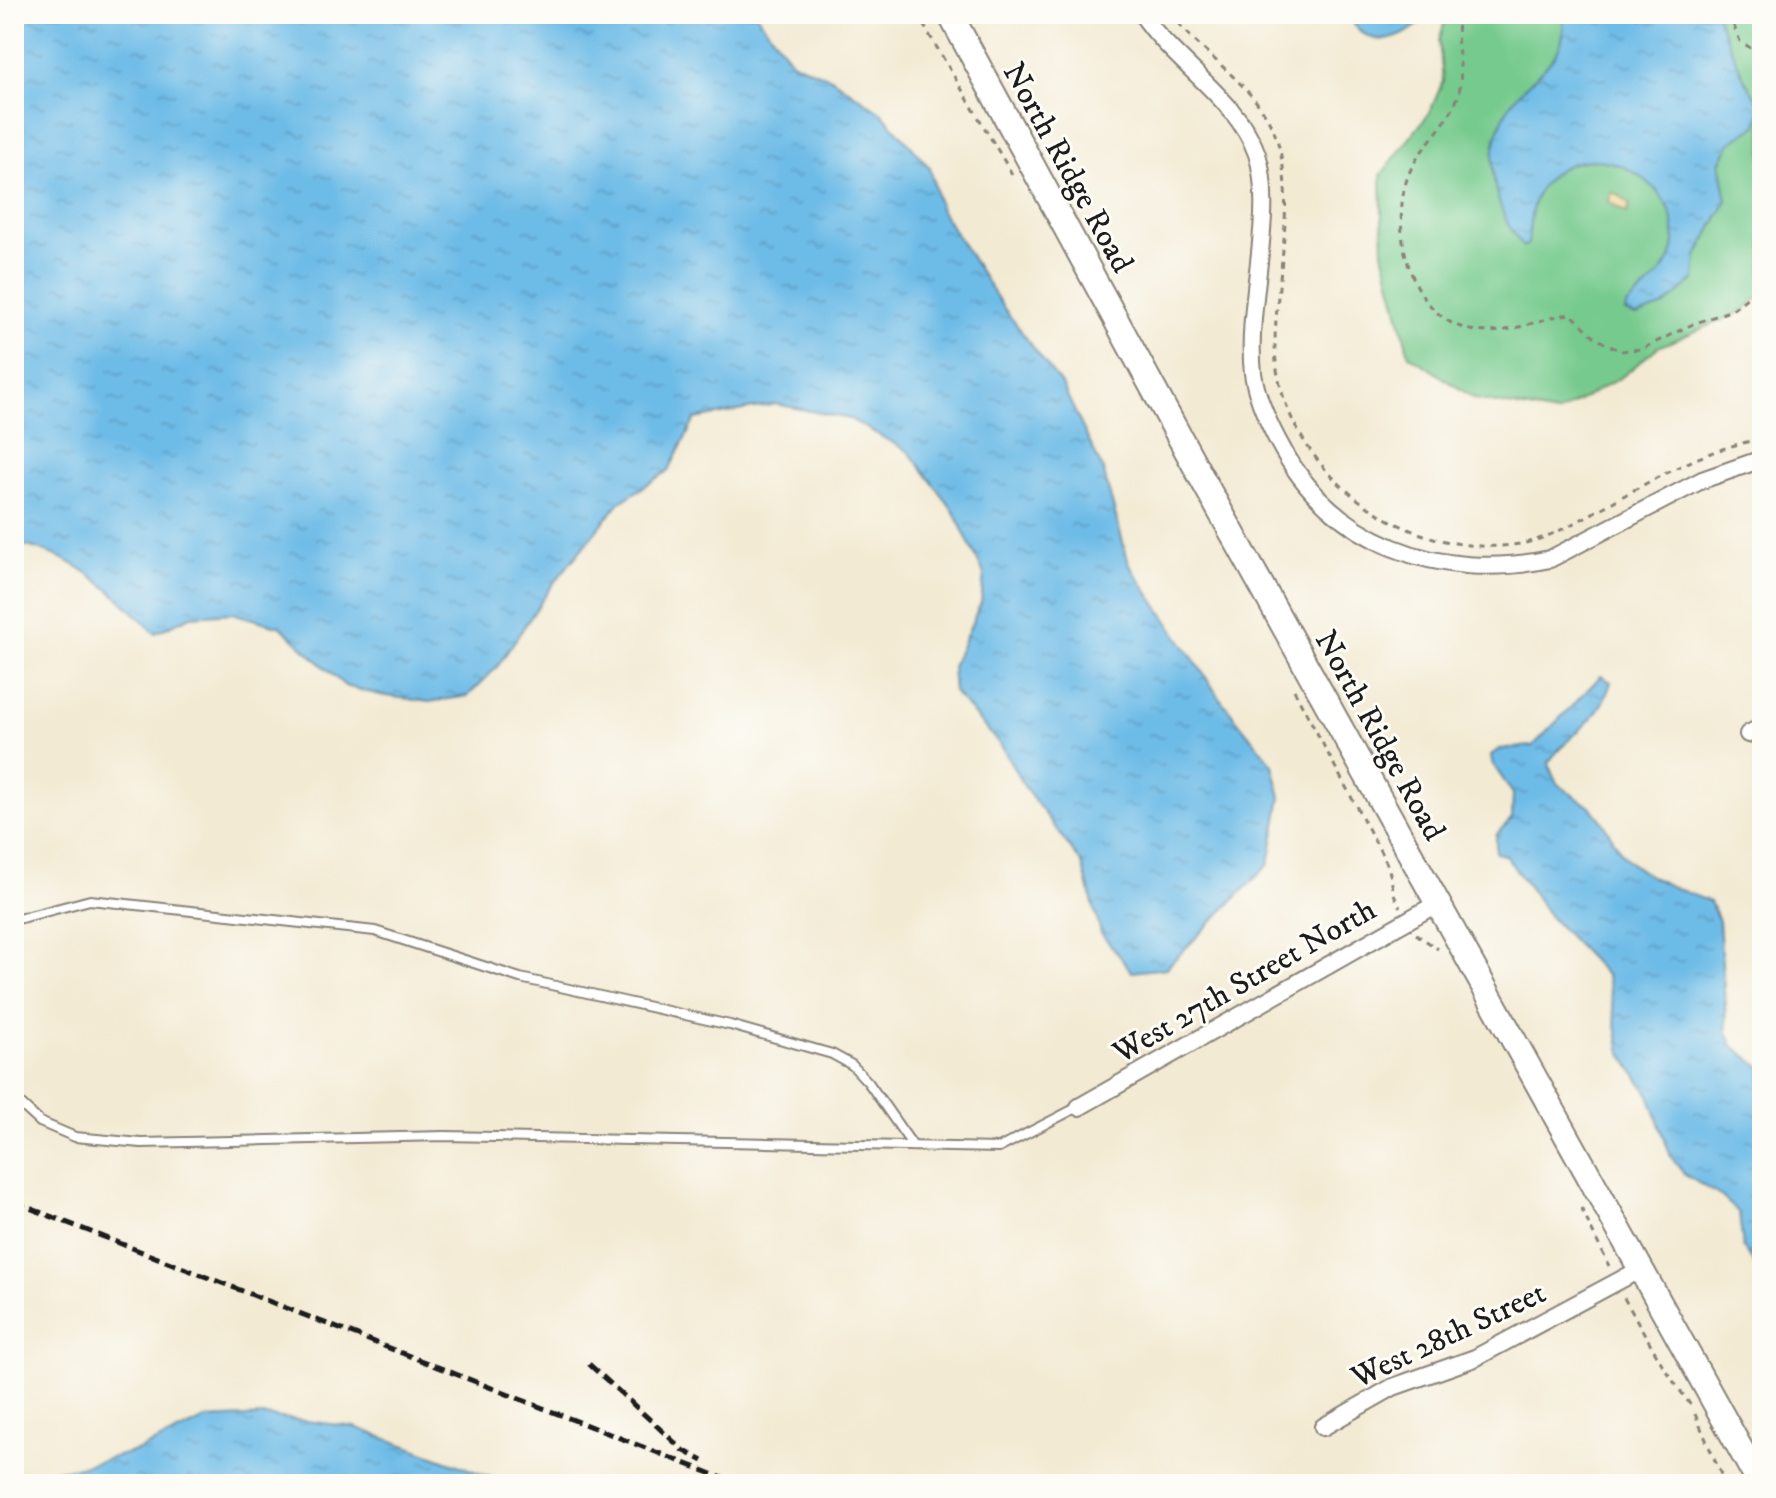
<svg xmlns="http://www.w3.org/2000/svg" width="1776" height="1498" font-family="'IM FELL DW Pica',serif">
  <style>
    .green { fill: #76ca8d; stroke: #497354; stroke-width: 2 }
    .sand { fill: url(#sand-dots); stroke: #857b5d; stroke-width: 2 }
    .water { fill: url(#water-ripples); stroke: #446c82; stroke-width: 2 }
    .lines { fill: none; stroke-linecap: round; stroke-linejoin: round }
    .service-casing { stroke: #888378; stroke-width: 12 }
    .minor-casing { stroke: #888378; stroke-width: 20 }
    .secondary-casing { stroke: #888378; stroke-width: 28 }
    .path { stroke: #888378; stroke-width: 3; stroke-dasharray: 6 6; stroke-linecap: butt }
    .service { stroke: #fff; stroke-width: 8 }
    .minor { stroke: #fff; stroke-width: 16 }
    .secondary { stroke: #fff; stroke-width: 24 }
    .rail { stroke: #1c1c1c; stroke-width: 5; stroke-dasharray: 12 6; stroke-linecap: butt }
    .labels { text-anchor: middle; stroke-width: 6; stroke-linejoin: round; paint-order: stroke }
    .street-label { font-size: 32px; fill: #1c1c1c; stroke: #fdfcf7 }
  </style>
  <defs>
    <pattern id="sand-dots" width="8" height="8" patternUnits="userSpaceOnUse" patternTransform="scale(2)"><rect width="8" height="8" fill="#eeda9e"/><path d="M2 2h.1M6 6h.1" fill="none" stroke="#ccba88" stroke-width="1.8" stroke-linecap="round"/></pattern>
    <pattern id="water-ripples" width="26" height="14" patternUnits="userSpaceOnUse" patternTransform="scale(2)"><rect width="26" height="14" fill="#6dbbe7"/><path d="M2 4q2-2 4 0t4 0M15 11q2-2 4 0t4 0" fill="none" stroke="#5ea0c6"/></pattern>
  </defs>
  <rect width="100%" height="100%" fill="#fdfcf7"/>
  <filter id="ink" filterUnits="userSpaceOnUse"><feTurbulence type="fractalNoise" baseFrequency=".0125" numOctaves="2"/><feDisplacementMap in="SourceGraphic" scale="16" xChannelSelector="R" yChannelSelector="G"/><feConvolveMatrix kernelMatrix="1 2 1 2 8 2 1 2 1" color-interpolation-filters="sRGB"/></filter>
  <filter id="wash" filterUnits="userSpaceOnUse"><feTurbulence type="fractalNoise" baseFrequency=".006" numOctaves="4" result="noise"/><feDisplacementMap in="SourceGraphic" scale="32" xChannelSelector="R" yChannelSelector="G"/><feGaussianBlur stdDeviation="1.8" result="paint"/><feColorMatrix in="noise" values="0 0 0 0 0 0 0 0 0 0 0 0 0 0 0 0 0 1.4 0 .05"/><feComposite in="paint" operator="in"/></filter>
  <g filter="url(#wash)">
    <rect width="100%" height="100%" fill="#f3ead3"/>
    <path class="green" d="M 1447,14 L 1762,14 L 1762,294 L 1746,310 L 1658,347 L 1623,376 L 1556,414 L 1475,399 L 1409,355 L 1383,252 L 1381,175 L 1430,112 L 1443,81 L 1439,41 Z"/>
    <path class="sand" d="M 1611,193 L 1618,194 L 1630,204 L 1627,213 L 1609,202 Z"/>
    <g class="water">
      <path d="M 14,14 L 756,14 L 792,62 L 831,78 L 882,113 L 930,168 L 940,209 L 1003,307 L 1063,387 L 1103,470 L 1129,564 L 1222,701 L 1273,765 L 1281,797 L 1269,864 L 1166,968 L 1132,972 L 1101,933 L 1082,864 L 1024,786 L 1002,747 L 954,692 L 952,667 L 981,603 L 984,574 L 953,510 L 909,452 L 850,419 L 776,404 L 695,419 L 669,470 L 619,503 L 553,584 L 497,667 L 468,696 L 429,702 L 380,695 L 345,686 L 281,627 L 232,613 L 191,616 L 155,633 C 109,588 79,556 14,543 Z"/>
      <path d="M 1347,14 L 1430,14 C 1403,41 1370,55 1347,14 Z"/>
      <path d="M 1562,14 L 1716,14 L 1744,78 L 1762,108 L 1757,125 L 1731,142 L 1720,163 L 1727,200 L 1697,256 L 1695,279 L 1664,306 L 1636,316 L 1625,312 L 1626,306 C 1641,292 1664,275 1671,256 C 1695,183 1581,121 1539,191 C 1530,207 1530,226 1528,244 L 1523,247 C 1491,204 1481,154 1510,105 C 1530,73 1572,60 1562,14 Z"/>
      <path d="M 1601,676 L 1611,682 C 1598,726 1571,730 1549,762 C 1553,790 1573,792 1592,809 C 1607,822 1613,846 1628,860 C 1649,880 1684,891 1710,902 L 1719,921 L 1727,1033 L 1733,1046 L 1762,1068 L 1762,1276 L 1743,1247 L 1739,1213 L 1722,1197 L 1685,1175 L 1671,1157 L 1649,1095 L 1621,1052 L 1607,976 L 1552,919 L 1505,855 L 1496,853 L 1496,835 L 1512,818 L 1513,794 L 1492,763 L 1491,755 L 1499,749 L 1533,746 Z"/>
      <path d="M 265,1416 L 355,1427 L 509,1484 L 14,1484 L 14,1476 L 79,1467 L 139,1450 L 206,1419 Z"/>
    </g>
  </g>
  <g filter="url(#ink)">
    <g class="lines">
      <defs>
        <g id="service">
          <path d="M 14,920 L 90,900 L 375,931 L 520,978 L 730,1025 L 832,1054 L 852,1065 L 868,1082 L 913,1146"/>
          <path d="M 14,1098 L 40,1122 L 75,1137 L 141,1143 L 445,1136 L 999,1148 L 1078,1107"/>
        </g>
        <g id="minor">
          <path d="M 1142,14 C 1174,63 1237,98 1257,154 C 1276,213 1245,308 1253,373 C 1256,396 1267,420 1278,441 C 1331,544 1440,583 1550,559 L 1702,480 L 1762,459"/>
          <path d="M 1748,734 L 1762,727"/>
          <path d="M 1079,1107 L 1438,903"/>
          <path d="M 1323,1427 L 1393,1387 L 1475,1358 L 1639,1270"/>
        </g>
        <path id="secondary" d="M 950,14 L 1205,484 L 1760,1484"/>
      </defs>
      <use href="#service" class="service-casing"/>
      <use href="#minor" class="minor-casing"/>
      <use href="#secondary" class="secondary-casing"/>
      <g class="path">
        <path d="M 917,14 L 1012,174"/>
        <path d="M 1171,14 C 1203,58 1262,87 1278,143 C 1296,208 1276,277 1275,342 C 1274,465 1406,566 1525,543 C 1552,537 1578,521 1602,508 C 1652,480 1706,448 1762,439"/>
        <path d="M 1460,14 C 1451,44 1469,74 1455,104 C 1443,130 1418,149 1408,176 C 1389,229 1410,322 1476,331 C 1511,336 1539,317 1571,314 L 1597,339 L 1620,351 L 1642,349 L 1693,324 L 1732,310 L 1754,292 L 1760,279 L 1762,264 L 1756,227 L 1762,199"/>
        <path d="M 1729,14 L 1740,41 L 1762,56"/>
        <path d="M 1294,690 L 1386,862 C 1393,877 1391,894 1400,907"/>
        <path d="M 1416,934 L 1438,949"/>
        <path d="M 1581,1208 L 1609,1266"/>
        <path d="M 1624,1298 L 1666,1371 L 1692,1407"/>
        <path d="M 1695,1414 L 1725,1484"/>
      </g>
      <use href="#service" class="service"/>
      <use href="#minor" class="minor"/>
      <use href="#secondary" class="secondary"/>
      <g class="rail">
        <path d="M 14,1202 L 738,1484"/>
        <path d="M 589,1364 L 683,1450 L 703,1461"/>
      </g>
    </g>
  </g>
  <g class="labels">
    <g class="street-label">
      <text transform="translate(1069 167) rotate(61)" y="11">North Ridge Road</text>
      <text transform="translate(1381 735) rotate(61)" y="11">North Ridge Road</text>
      <text transform="translate(1244 980) rotate(-30)" y="11">West 27th Street North</text>
      <text transform="translate(1448 1334) rotate(-25)" y="11">West 28th Street</text>
    </g>
  </g>
  <rect width="1776" height="1498" fill="none" stroke="#fdfcf7" stroke-width="48"/>
</svg>
